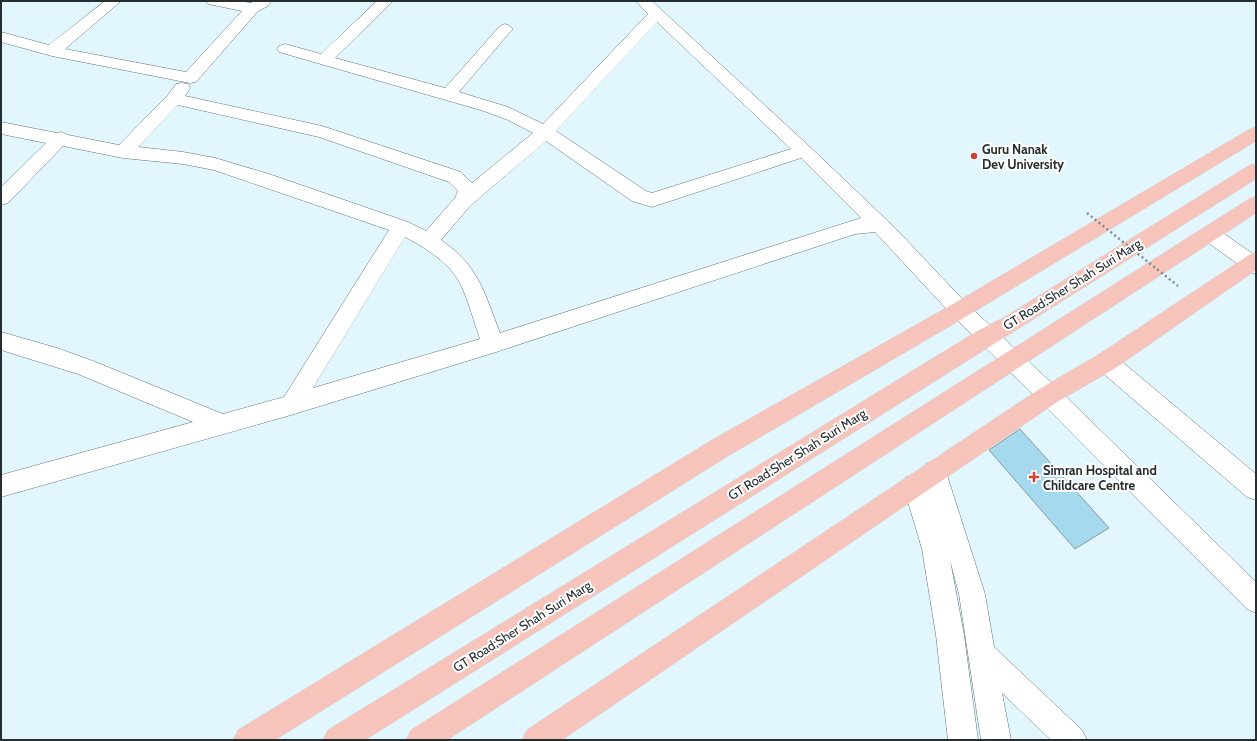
<svg xmlns="http://www.w3.org/2000/svg" width="1257" height="741" font-family="Cabin,sans-serif">
  <style>
    .building { fill: #a5d9ee; stroke: #8799a0 }
    .lines { fill: none; stroke-linecap: round; stroke-linejoin: round }
    .minor-casing { stroke: #62737a; stroke-width: 1 }
    .major-casing { stroke: #d4d5d6; stroke-width: 1 }
    .minor { fill: #fff; fill-rule: evenodd }
    .major { fill: #f6c4bb; fill-rule: evenodd }
    .path-bridge { stroke: #7e8b90; stroke-width: 2.5; stroke-dasharray: 2 3; stroke-linecap: butt }
    .poi-dot { fill: #cf4331; stroke: #fff; stroke-width: 1.5 }
    .labels { text-anchor: middle; stroke-width: 4; stroke-linejoin: round; paint-order: stroke }
    .poi-label { font-size: 13px; font-weight: bold; fill: #272e31; stroke: #fff; text-anchor: start }
    .street-label { font-size: 13px; fill: #272e31; stroke: #fff }
  </style>
  <rect width="100%" height="100%" fill="#e2f6fd"/>
  <path class="building" d="M 1020,429 L 1109,528 L 1075,549 L 989,450 Z"/>
  <g class="lines">
    <defs>
      <g id="minor">
        <path d="M 105,1 L 121,1 L 65,49 L 186,72 L 242,11 L 208,4 L 206,1 L 239,1 L 251,3 L 255,1 L 269,1 L 271,3 L 268,6 L 258,11 L 196,82 L 190,83 L 52,56 L 1,42 L 1,32 L 49,45 Z"/>
        <path d="M 377,1 L 393,1 L 335,58 L 445,88 L 500,26 L 505,24 L 510,26 L 513,29 L 510,32 L 459,92 L 508,107 L 543,124 L 648,14 L 636,1 L 652,1 L 810,147 L 895,228 L 967,304 L 1057,388 L 1256,582 L 1256,613 L 1247,609 L 1041,402 L 953,316 L 875,232 L 855,234 L 493,353 L 291,415 L 1,497 L 1,475 L 193,422 L 78,374 L 1,350 L 1,332 L 57,348 L 93,361 L 223,414 L 284,397 L 389,230 L 214,170 L 183,164 L 123,158 L 63,146 L 8,203 L 1,205 L 1,187 L 46,143 L 1,134 L 1,122 L 57,133 L 61,132 L 68,135 L 119,145 L 168,95 L 176,84 L 182,83 L 188,84 L 190,88 L 185,96 L 322,126 L 461,172 L 472,183 L 533,133 L 508,120 L 484,111 L 279,52 L 277,49 L 279,46 L 285,44 L 321,54 ZM 657,22 L 791,149 L 652,193 L 646,191 L 556,131 ZM 178,105 L 319,137 L 449,182 L 458,191 L 455,198 L 426,231 L 408,222 L 269,174 L 215,158 L 183,152 L 138,147 ZM 546,141 L 632,201 L 652,207 L 801,158 L 861,218 L 500,333 C 484,292 479,266 441,240 L 470,206 ZM 405,237 C 427,249 451,263 462,287 C 469,303 474,322 480,339 L 313,388 Z"/>
        <path d="M 1210,227 L 1217,229 L 1256,256 L 1256,274 L 1249,272 L 1203,239 L 1200,234 L 1203,229 Z"/>
        <path d="M 1106,353 L 1114,355 L 1256,474 L 1256,500 L 1247,497 L 1098,369 L 1095,362 L 1098,355 Z"/>
        <path d="M 934,461 L 942,464 L 946,472 L 985,594 L 994,647 L 1082,730 L 1087,740 L 1051,740 L 1002,693 L 1011,740 L 981,740 L 959,594 L 950,560 L 964,635 L 978,740 L 948,740 L 936,635 L 922,549 L 903,485 L 906,477 L 915,474 L 924,477 L 922,472 L 926,464 Z"/>
      </g>
      <g id="major">
        <path d="M 1256,127 L 1256,141 L 967,316 L 728,456 L 275,740 L 233,740 L 238,730 L 712,440 L 953,304 L 1250,129 Z"/>
        <path d="M 1256,164 L 1256,179 L 365,740 L 323,740 L 328,730 L 979,330 L 1003,318 L 1250,165 Z"/>
        <path d="M 1256,197 L 1256,213 L 447,740 L 406,740 L 411,730 L 1249,199 Z"/>
        <path d="M 1256,252 L 1256,270 L 1114,369 L 1057,402 L 562,740 L 522,740 L 527,730 L 1041,388 L 1098,355 L 1249,255 Z"/>
      </g>
    </defs>
    <use href="#minor" class="minor-casing"/>
    <use href="#major" class="major-casing"/>
    <use href="#minor" class="minor"/>
    <use href="#major" class="major"/>
    <path class="path-bridge" d="M 1087,213 L 1178,286"/>
  </g>
  <g class="poi-dot">
    <circle cx="974" cy="156" r="4"/>
    <path d="M1032 471h4v4h4v4h-4v4h-4v-4h-4v-4h4z"/>
  </g>
  <g class="labels">
    <g class="poi-label">
      <text x="982" y="154">Guru Nanak<tspan x="982" dy="15">Dev University</tspan></text>
      <text x="1043" y="475">Simran Hospital and<tspan x="1043" dy="15">Childcare Centre</tspan></text>
    </g>
    <g class="street-label">
      <text transform="translate(1072 284) rotate(-32)" y="5">GT Road;Sher Shah Suri Marg</text>
      <text transform="translate(797 454) rotate(-32)" y="5">GT Road;Sher Shah Suri Marg</text>
      <text transform="translate(522 626) rotate(-32)" y="5">GT Road;Sher Shah Suri Marg</text>
    </g>
  </g>
  <rect width="1257" height="741" fill="none" stroke="#272e31" stroke-width="4"/>
</svg>
